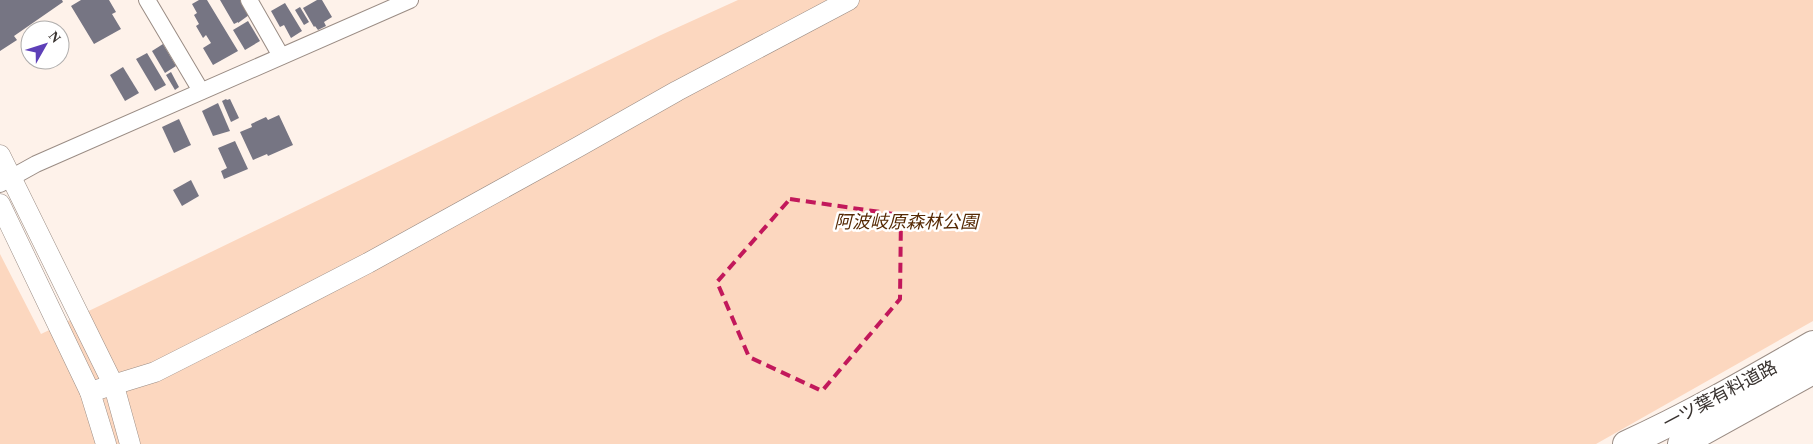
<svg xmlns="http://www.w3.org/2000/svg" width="1813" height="444" font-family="'Times New Roman','Noto Sans JP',serif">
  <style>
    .green { fill: #fcd7bf }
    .building { fill: #767583 }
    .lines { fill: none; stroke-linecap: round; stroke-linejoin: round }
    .minor-casing { stroke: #9a8c84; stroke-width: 18 }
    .tertiary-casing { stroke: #9a8c84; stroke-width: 21 }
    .primary-casing { stroke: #9a8c84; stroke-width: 28 }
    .minor { stroke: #fff; stroke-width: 16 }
    .tertiary { stroke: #fff; stroke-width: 20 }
    .primary { stroke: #fff; stroke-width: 26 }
    .marked { fill: none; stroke: #c2185b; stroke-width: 4; stroke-dasharray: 10 6; stroke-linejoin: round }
    .labels { text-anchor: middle; stroke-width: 5; stroke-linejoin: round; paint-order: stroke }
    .park-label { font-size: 18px; font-style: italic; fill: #562a05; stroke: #fff }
    .street-label { font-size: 18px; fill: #38322f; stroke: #fff }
  </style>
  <rect width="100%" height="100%" fill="#fef2ea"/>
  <path class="green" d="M 738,0 L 1813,0 L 1813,321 L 1596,444 L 0,444 L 0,254 L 41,334 L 661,35 Z"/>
  <g class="building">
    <path d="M 0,0 L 62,0 L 63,2 L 14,36 L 17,40 L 0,51 Z"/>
    <path d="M 81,0 L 109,0 L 116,12 L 112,14 L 121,29 L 94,44 L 71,6 Z"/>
    <path d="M 199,0 L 207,0 L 238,51 L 213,65 L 203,48 L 211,43 L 206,35 L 203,38 L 196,26 L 199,24 L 194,15 L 197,13 L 192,4 Z"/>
    <path d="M 220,0 L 240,0 L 249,15 L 238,23 L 238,22 L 234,24 Z"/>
    <path d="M 317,0 L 322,0 L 332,17 L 324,22 L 326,26 L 318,30 L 315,26 L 314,27 L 303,8 Z"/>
    <path d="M 285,3 L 302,31 L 291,38 L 284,25 L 280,27 L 271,11 Z"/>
    <path d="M 300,7 L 309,22 L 304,25 L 295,10 Z"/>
    <path d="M 248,21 L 260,41 L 245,50 L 233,30 Z"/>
    <path d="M 163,44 L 176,66 L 165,73 L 152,51 Z"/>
    <path d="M 147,53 L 166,85 L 155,91 L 136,59 Z"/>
    <path d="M 123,67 L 139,93 L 125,101 L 110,75 Z"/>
    <path d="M 171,72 L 179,87 L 175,90 L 166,75 Z"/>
    <path d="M 226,99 L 227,100 L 230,99 L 239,118 L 231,122 L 222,101 Z"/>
    <path d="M 218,103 L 230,131 L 213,136 L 202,111 Z"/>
    <path d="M 279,115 L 293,145 L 268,156 L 267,154 L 253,160 L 240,132 L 252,127 L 251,124 L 266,117 L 268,120 Z"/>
    <path d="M 179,119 L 191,145 L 174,153 L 162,127 Z"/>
    <path d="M 235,141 L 248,169 L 224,179 L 221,171 L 227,168 L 218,148 Z"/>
    <path d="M 191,180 L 199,196 L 182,206 L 173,190 Z"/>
  </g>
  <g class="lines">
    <defs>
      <g id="minor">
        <path d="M 147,0 L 201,91"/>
        <path d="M 249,0 L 281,56"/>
        <path d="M 0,184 L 36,164 L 410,0"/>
      </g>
      <g id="tertiary">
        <path d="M 0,155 L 114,386 L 130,444"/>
        <path d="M 0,204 L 90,392 L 106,444"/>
        <path d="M 90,392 L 155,372 L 244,327 L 368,263 L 578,147 L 677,91 L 849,0"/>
      </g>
      <g id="primary">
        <path d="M 1626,444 C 1690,415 1752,379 1813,344"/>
        <path d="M 1681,444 L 1813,371"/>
      </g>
    </defs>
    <use href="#minor" class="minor-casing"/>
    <use href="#tertiary" class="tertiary-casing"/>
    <use href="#primary" class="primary-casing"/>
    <use href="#minor" class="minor"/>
    <use href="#tertiary" class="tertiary"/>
    <use href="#primary" class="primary"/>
  </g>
  <path class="marked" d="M 790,199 L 901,215 L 900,299 L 822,391 L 749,357 L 717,282 Z"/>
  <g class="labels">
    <g class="park-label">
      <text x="906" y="228">阿波岐原森林公園</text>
    </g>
    <g class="street-label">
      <text transform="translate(1720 395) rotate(-28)" y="6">一ツ葉有料道路</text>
    </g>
  </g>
  <g transform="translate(45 45) rotate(51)"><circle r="24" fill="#ffffff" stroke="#afadac"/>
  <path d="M0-4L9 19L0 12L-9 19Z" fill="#5e40b8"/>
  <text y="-8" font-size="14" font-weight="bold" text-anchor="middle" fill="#38322f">N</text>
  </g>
</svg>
